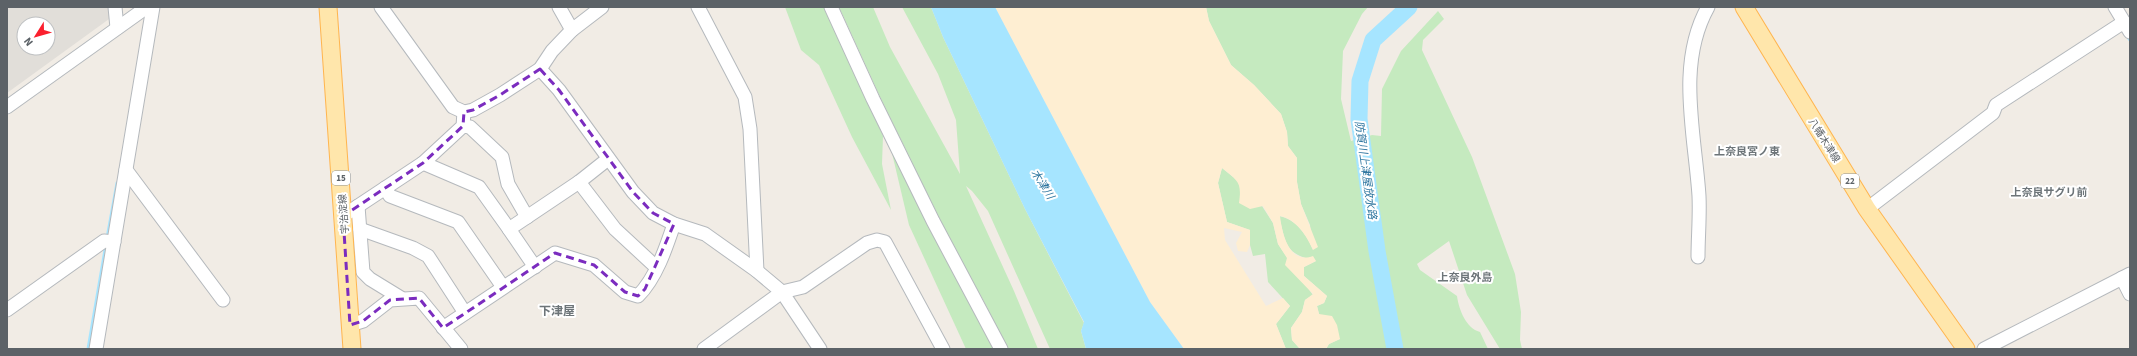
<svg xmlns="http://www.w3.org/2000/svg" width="2137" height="356" font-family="'Source Sans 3','Noto Sans JP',sans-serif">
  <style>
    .industrial { fill: #e1ded9; fill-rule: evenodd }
    .green { fill: #c5eabf }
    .sand { fill: #feeed2 }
    .water { fill: #a6e5ff }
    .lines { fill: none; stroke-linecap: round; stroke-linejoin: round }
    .stream { stroke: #a6e5ff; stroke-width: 3 }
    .river { stroke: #a6e5ff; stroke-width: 17 }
    .minor-casing { stroke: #b5b9bd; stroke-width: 15 }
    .major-casing { stroke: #ffb54f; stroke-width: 19 }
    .minor { stroke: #fff; stroke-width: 13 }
    .major { stroke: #ffe6ab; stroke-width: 17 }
    .marked { fill: none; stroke: #7b2cbf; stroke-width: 3; stroke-dasharray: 8 5; stroke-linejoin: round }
    .labels { text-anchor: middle; stroke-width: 4; stroke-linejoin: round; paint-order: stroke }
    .shield { fill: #fff; stroke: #8d9195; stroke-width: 1 }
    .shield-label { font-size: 9px; font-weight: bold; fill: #5c6267 }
    .street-label { font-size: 10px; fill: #5c6267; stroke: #fff }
    .neighbourhood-label { font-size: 11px; font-weight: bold; fill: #6d7579; stroke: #fff }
    .water-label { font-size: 11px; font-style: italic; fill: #3077a0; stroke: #fff }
    .quarter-label { font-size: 12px; font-weight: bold; fill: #6d7579; stroke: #fff }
  </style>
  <rect width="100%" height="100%" fill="#f1ece5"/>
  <path class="industrial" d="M 7,7 L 108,7 L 109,19 L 7,93 ZM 24,24 L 48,24 L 48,48 L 24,48 Z"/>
  <g class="green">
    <path d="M 785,7 L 826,7 L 883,136 L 882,164 L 891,210 L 852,137 L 819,65 L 801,50 Z"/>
    <path d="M 839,7 L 873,7 L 890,47 L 960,174 L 956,120 L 938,74 L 902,7 L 931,7 L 943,37 L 1025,209 L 1084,323 L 1081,331 L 1086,349 L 1050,349 L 988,211 L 972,191 L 966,186 L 1014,291 L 1038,349 L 1005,349 L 987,307 L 950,240 L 880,97 Z"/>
    <path d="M 1206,7 L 1368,7 L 1362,14 L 1343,51 L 1341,99 L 1351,141 L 1372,135 L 1381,136 L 1382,89 L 1401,51 L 1438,11 L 1444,19 L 1423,40 L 1422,50 L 1472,157 L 1515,274 L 1521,312 L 1520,340 L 1522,349 L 1500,349 L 1467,295 L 1449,241 L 1417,264 L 1420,270 L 1457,296 C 1459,310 1466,328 1480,332 L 1488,349 L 1326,349 L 1329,344 L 1340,339 L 1319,314 L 1317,306 L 1324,303 L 1327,296 L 1304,276 L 1304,267 L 1316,261 C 1284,254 1286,243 1279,216 C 1296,219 1307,235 1313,250 L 1310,225 L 1301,204 L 1297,182 L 1297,158 L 1288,146 L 1287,132 L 1281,114 L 1254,85 L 1231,65 L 1209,21 Z"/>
    <path d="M 891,149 L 993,349 L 966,349 L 909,225 Z"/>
    <path d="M 1222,168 L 1238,181 L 1241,189 L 1262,206 L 1273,223 L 1278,244 L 1302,280 L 1313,295 L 1305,300 L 1302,312 L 1291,328 L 1292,340 L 1300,349 L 1286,349 L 1276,324 L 1290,306 L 1268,282 L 1265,254 L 1253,256 L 1250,245 L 1250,230 L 1227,222 L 1218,183 Z"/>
  </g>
  <path class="sand" d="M 995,7 L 1206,7 L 1209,21 L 1231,65 L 1254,85 L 1281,114 L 1287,132 L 1288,146 L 1297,158 L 1297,182 L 1301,204 L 1318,247 L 1313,250 C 1307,236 1296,219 1280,216 C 1282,233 1289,265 1313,256 L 1316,261 L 1304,267 L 1304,276 L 1327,296 L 1324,303 L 1317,306 L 1319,314 L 1332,316 L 1337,325 L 1340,339 L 1329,344 L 1326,349 L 1300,349 L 1292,340 L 1291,328 L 1302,312 L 1305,300 L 1313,294 L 1285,265 L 1287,258 L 1278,244 L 1273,223 L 1263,206 L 1250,209 L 1239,203 C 1242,182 1238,181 1222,168 L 1218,183 L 1227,222 L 1250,230 L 1250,245 L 1247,252 L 1238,251 L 1236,243 L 1242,232 L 1224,228 L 1225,240 L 1266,306 L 1283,298 L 1290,306 L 1276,324 L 1286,349 L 1184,349 L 1150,302 Z"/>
  <path class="water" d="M 931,7 L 995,7 L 1150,302 L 1184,349 L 1086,349 L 1081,331 L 1084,322 L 1025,209 L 943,37 Z"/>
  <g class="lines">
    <g class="stream">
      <path d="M 2126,35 L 2130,40"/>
      <path d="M 107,238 L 117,183"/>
      <path d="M 88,349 L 106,244"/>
    </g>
    <path class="river" d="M 1395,349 L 1377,251 L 1359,119 L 1360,81 L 1373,40 L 1409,7"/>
    <defs>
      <g id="minor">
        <path d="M 115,7 L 117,28"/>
        <path d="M 381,7 L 453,107 L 464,112 L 473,110 L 500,95 L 540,69 L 552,51 L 572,30 L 602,7"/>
        <path d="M 559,7 L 572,30"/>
        <path d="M 698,7 L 745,97 L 750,129 L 757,271"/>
        <path d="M 831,7 L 873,99 L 933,221 L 1001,349"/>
        <path d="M 2115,7 L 2130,32"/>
        <path d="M 540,69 L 559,90 L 633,192 L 653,213 L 674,224 L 705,234 L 757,271 L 782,292 L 820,349"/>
        <path d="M 7,107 L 147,7"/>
        <path d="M 463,126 L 470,127 L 502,157 L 508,184 L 527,217"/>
        <path d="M 423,163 L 479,187 L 509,229"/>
        <path d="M 126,170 L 223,300"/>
        <path d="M 579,182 L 615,229 L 656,267"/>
        <path d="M 385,188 L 390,196 L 458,222 L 503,287"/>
        <path d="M 358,206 L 363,272 L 370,279 L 401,298"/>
        <path d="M 1867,209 L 1993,113 L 1996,105 L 2124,22"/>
        <path d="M 343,216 L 423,163 L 463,126 L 464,112"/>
        <path d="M 360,229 L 413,248 L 428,256 L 465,313"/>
        <path d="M 1698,257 C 1698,237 1700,216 1699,196 C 1695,134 1676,64 1708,7"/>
        <path d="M 535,267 L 509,229 L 579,182 L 608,159"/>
        <path d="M 2122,278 L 2130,294"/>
        <path d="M 7,310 L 104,241 L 114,242"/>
        <path d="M 350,325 L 363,321 L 390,300 L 419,298 L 461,349"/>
        <path d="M 443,328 L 555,253 L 594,265 L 625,292 L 638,296 C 656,278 666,248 674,224"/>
        <path d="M 96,349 L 153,7"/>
        <path d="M 704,349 L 782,292 L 803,287 L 867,243 L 877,240 L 885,242 L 943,349"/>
        <path d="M 1984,349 L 2130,274"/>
      </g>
      <g id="major">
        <path d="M 328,7 L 352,349"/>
        <path d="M 1744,7 L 1867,209 L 1966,349"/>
      </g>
    </defs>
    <use href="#minor" class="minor-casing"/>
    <use href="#major" class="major-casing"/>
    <use href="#minor" class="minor"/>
    <use href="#major" class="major"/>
  </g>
  <path class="marked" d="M 540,69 L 559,90 L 633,192 L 653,213 L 674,224 L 645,289 L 638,296 L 625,292 L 594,265 L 555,253 L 443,328 L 419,298 L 390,300 L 363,321 L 350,325 L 343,216 L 423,163 L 463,126 L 464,112 L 473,110 L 500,95 Z"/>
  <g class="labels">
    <g class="shield">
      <rect x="332" y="171" width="18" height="14" rx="3"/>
      <rect x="1841" y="174" width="18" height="14" rx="3"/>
    </g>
    <g class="shield-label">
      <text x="341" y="181">15</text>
      <text x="1850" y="184">22</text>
    </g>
    <g class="street-label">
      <text transform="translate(1825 140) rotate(58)" y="4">八幡木津線</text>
      <text transform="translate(343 214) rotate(-94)" y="4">宇治淀線</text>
    </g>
    <g class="neighbourhood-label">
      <text x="1747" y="155">上奈良宮ノ東</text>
      <text x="2049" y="196">上奈良サグリ前</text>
      <text x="1465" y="281">上奈良外島</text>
    </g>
    <g class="water-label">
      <text transform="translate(1366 170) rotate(82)" y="4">防賀川上津屋放水路</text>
      <text transform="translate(1043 184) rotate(58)" y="4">木津川</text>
    </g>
    <g class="quarter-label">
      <text x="557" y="315">下津屋</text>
    </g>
  </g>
  <rect width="2137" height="356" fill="none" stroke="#5c6267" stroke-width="16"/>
  <g transform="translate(36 36) rotate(233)"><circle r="19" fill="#ffffff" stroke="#bec0c2"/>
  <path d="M0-3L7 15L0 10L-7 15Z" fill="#fb202e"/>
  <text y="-6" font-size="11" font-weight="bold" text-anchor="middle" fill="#5c6267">N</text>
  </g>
</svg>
